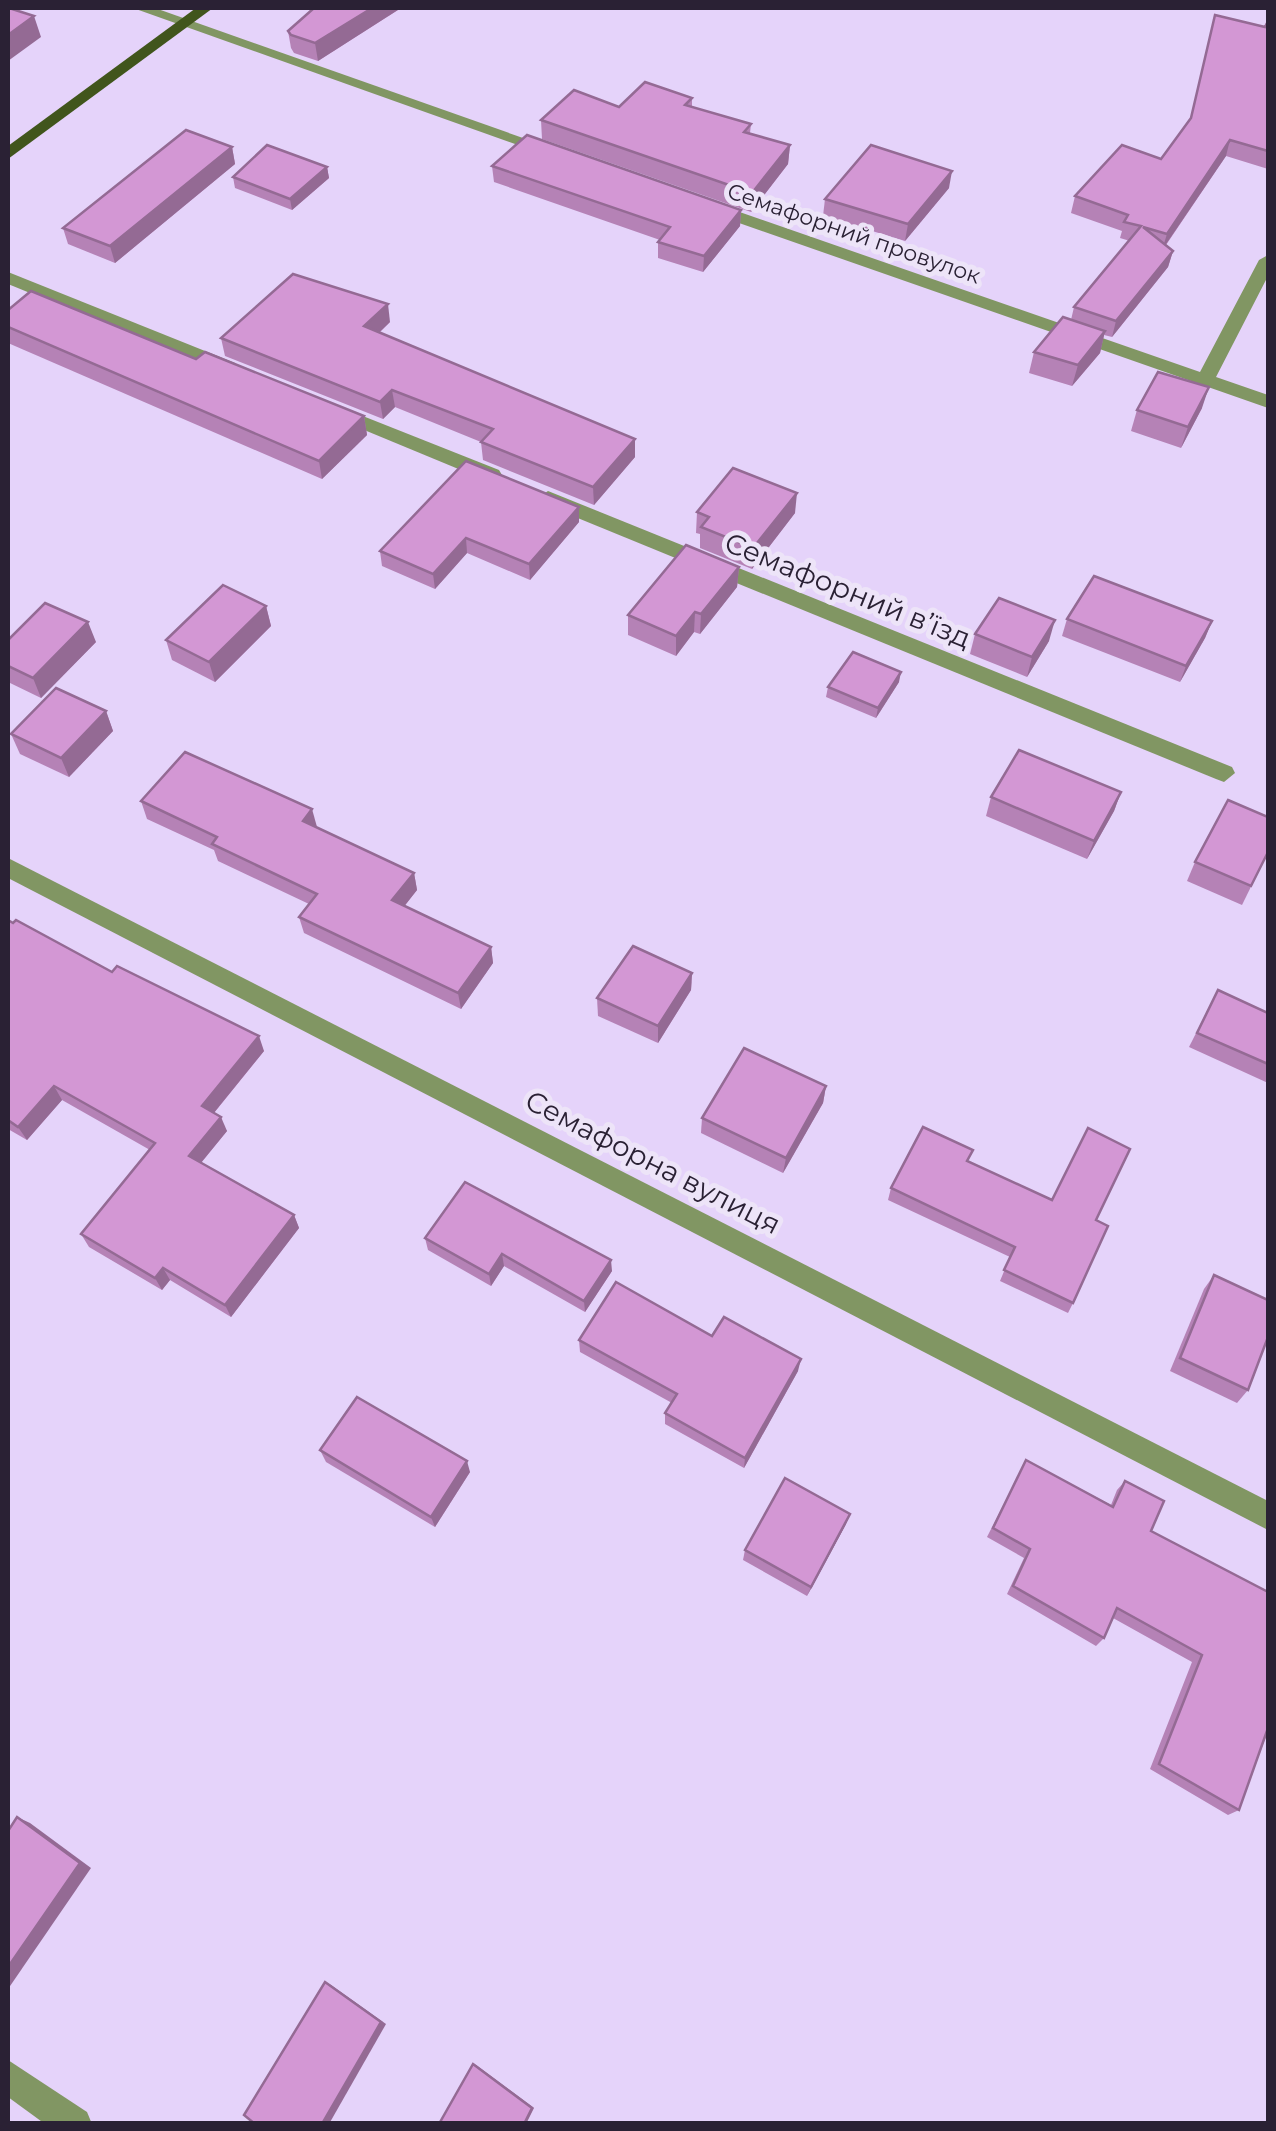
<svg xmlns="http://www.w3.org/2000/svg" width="1276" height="2131" font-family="Montserrat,sans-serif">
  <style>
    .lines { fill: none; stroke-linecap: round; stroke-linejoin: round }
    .minor { fill: #819663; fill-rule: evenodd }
    .major { fill: #41551c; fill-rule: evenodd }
    .wall { fill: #b582b6 }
    .shaded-wall { fill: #946a94 }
    .building { fill: #d397d4; stroke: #946a94; stroke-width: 2.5 }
    .labels { text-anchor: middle; stroke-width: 10; stroke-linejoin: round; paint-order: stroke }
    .far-street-label { font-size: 22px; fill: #2a2134; stroke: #ede4f8 }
    .street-label { font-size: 28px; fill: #2a2134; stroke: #ede4f8 }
  </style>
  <rect width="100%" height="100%" fill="#e5d3fa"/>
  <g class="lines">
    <g class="minor">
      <path d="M 133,8 L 155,8 L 560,151 L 546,155 Z"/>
      <path d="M 708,201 L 1200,372 L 1259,260 L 1268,255 L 1268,276 L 1216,377 L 1268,395 L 1268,408 L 702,210 L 702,202 Z"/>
      <path d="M 8,272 L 235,363 L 237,367 L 235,371 L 221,371 L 8,284 Z"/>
      <path d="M 335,405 L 499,470 L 502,475 L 492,482 L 485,480 L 328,415 L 325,411 Z"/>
      <path d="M 548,491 L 1232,767 L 1235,773 L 1224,782 L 1216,779 L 541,503 L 538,498 Z"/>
      <path d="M 8,858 L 1268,1501 L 1268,1530 L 8,878 Z"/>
      <path d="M 8,2060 L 87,2112 L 92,2124 L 45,2124 L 8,2097 Z"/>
    </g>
    <path class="major" d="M 196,8 L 213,8 L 8,159 L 8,146 Z"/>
  </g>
  <g class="wall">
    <path d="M 314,8 L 401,8 L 318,61 L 294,53 L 291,48 L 288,31 Z"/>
    <path d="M 1268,21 L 1268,169 L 1226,156 L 1166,245 L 1173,251 L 1168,267 L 1112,337 L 1104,335 L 1100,353 L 1072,386 L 1029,373 L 1034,352 L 1071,320 L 1074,307 L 1130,241 L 1120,238 L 1122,231 L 1071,213 L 1075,196 L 1161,159 L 1190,119 Z"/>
    <path d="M 692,98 L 692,107 L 751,124 L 750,133 L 790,145 L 788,164 L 751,212 L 542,139 L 541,120 L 619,107 Z"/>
    <path d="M 232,147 L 235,164 L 115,263 L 68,244 L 63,228 Z"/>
    <path d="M 492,166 L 741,210 L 740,226 L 703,272 L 658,258 L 658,242 L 660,240 L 494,182 Z"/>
    <path d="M 327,167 L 329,178 L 292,210 L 235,188 L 233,177 Z"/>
    <path d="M 949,188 L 905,241 L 823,216 L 825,199 Z"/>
    <path d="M 8,310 L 196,359 L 364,416 L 367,435 L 322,479 L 8,343 Z"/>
    <path d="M 390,322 L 379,333 L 635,439 L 635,457 L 594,505 L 483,460 L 481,442 L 395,407 L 383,419 L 225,356 L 221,338 Z"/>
    <path d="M 1202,408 L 1181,448 L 1131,431 L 1137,410 Z"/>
    <path d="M 697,512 L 795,513 L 752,569 L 700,548 L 700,534 L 696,533 Z"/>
    <path d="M 579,522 L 530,580 L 467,553 L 435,589 L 382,566 L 380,551 Z"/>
    <path d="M 739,567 L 737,587 L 700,634 L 694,632 L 676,656 L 628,635 L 628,615 Z"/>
    <path d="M 266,606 L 271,626 L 215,682 L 172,660 L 166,640 Z"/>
    <path d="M 1067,619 L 1212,621 L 1205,638 L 1180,682 L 1062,636 Z"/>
    <path d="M 975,634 L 1049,641 L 1027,677 L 970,654 Z"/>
    <path d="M 8,640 L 96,642 L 41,698 L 8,682 Z"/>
    <path d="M 899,682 L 876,718 L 826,697 L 828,687 Z"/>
    <path d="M 106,711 L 113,731 L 69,777 L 20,754 L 11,734 Z"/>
    <path d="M 1121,792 L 1114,811 L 1087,859 L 986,816 L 991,797 Z"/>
    <path d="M 141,801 L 317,827 L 414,873 L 417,890 L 404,906 L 491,947 L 493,963 L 461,1009 L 304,933 L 299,917 L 309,904 L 218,861 L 214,850 L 147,819 Z"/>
    <path d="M 1268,852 L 1242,905 L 1187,881 L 1195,862 Z"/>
    <path d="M 8,920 L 112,972 L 264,1051 L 214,1113 L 227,1131 L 201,1163 L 294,1215 L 299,1228 L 231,1317 L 170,1280 L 162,1290 L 89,1247 L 81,1234 L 150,1150 L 62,1100 L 27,1140 L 8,1129 Z"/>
    <path d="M 692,973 L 691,990 L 658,1043 L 598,1016 L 597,998 Z"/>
    <path d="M 1218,990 L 1268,1013 L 1268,1083 L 1189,1047 Z"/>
    <path d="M 826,1086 L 823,1103 L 783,1173 L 701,1133 L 702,1118 Z"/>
    <path d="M 968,1161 L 1096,1220 L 1073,1303 L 1068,1313 L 1000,1281 L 1010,1257 L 888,1200 L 891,1188 Z"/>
    <path d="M 425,1238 L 612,1271 L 585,1312 L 504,1266 L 491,1286 L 428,1250 Z"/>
    <path d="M 1214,1275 L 1248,1390 L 1237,1403 L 1170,1371 L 1204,1289 Z"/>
    <path d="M 712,1336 L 798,1371 L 744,1468 L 665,1424 L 665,1413 L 672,1403 L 580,1352 L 579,1340 Z"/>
    <path d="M 320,1450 L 470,1472 L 435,1527 L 326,1462 Z"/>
    <path d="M 1026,1460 L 1111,1505 L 1117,1490 L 1125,1481 L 1151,1531 L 1268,1592 L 1268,1731 L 1239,1810 L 1228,1815 L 1150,1769 L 1192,1662 L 1113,1618 L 1104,1638 L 1096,1646 L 1007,1594 L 1024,1558 L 987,1537 Z"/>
    <path d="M 846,1524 L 807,1596 L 743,1560 L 745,1550 Z"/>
  </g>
  <g class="shaded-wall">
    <path d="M 372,8 L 401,8 L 318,61 L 315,43 Z"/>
    <path d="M 34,16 L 41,37 L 8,61 L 8,35 Z"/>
    <path d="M 1230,140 L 1226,156 L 1162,250 L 1167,234 Z"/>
    <path d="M 790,145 L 788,164 L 751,212 L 752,193 Z"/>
    <path d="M 232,147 L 235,164 L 115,263 L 110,246 Z"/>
    <path d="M 327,167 L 329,178 L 292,210 L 290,199 Z"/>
    <path d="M 952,171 L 949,188 L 905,241 L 908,224 Z"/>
    <path d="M 741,210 L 740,226 L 703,272 L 704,256 Z"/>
    <path d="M 1173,251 L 1168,267 L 1112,337 L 1116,321 Z"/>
    <path d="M 388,304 L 390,322 L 367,344 L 364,326 Z"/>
    <path d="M 1105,331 L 1100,353 L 1072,386 L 1078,365 Z"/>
    <path d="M 1209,387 L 1202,408 L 1181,448 L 1188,427 Z"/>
    <path d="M 392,390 L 395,407 L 383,419 L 380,402 Z"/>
    <path d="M 364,416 L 367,435 L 322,479 L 319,461 Z"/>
    <path d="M 635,439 L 635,457 L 594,505 L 593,487 Z"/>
    <path d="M 797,493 L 795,513 L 752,569 L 753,548 Z"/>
    <path d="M 579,507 L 579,522 L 530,580 L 529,564 Z"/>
    <path d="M 466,538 L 467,553 L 435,589 L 433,574 Z"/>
    <path d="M 739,567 L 737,587 L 700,634 L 701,614 Z"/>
    <path d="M 266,606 L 271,626 L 215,682 L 209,662 Z"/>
    <path d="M 695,612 L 694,632 L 676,656 L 676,636 Z"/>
    <path d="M 1055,620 L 1049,641 L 1027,677 L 1032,657 Z"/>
    <path d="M 1212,621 L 1205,638 L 1180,682 L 1186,666 Z"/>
    <path d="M 88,622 L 96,642 L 41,698 L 33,678 Z"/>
    <path d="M 901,672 L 899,682 L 876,718 L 878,708 Z"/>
    <path d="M 106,711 L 113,731 L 69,777 L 61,758 Z"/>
    <path d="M 1121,792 L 1114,811 L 1087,859 L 1094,841 Z"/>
    <path d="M 312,809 L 317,827 L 307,839 L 303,821 Z"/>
    <path d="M 414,873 L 417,890 L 396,917 L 392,900 Z"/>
    <path d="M 491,947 L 493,963 L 461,1009 L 458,993 Z"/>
    <path d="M 692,973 L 691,990 L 658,1043 L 658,1026 Z"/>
    <path d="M 259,1036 L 264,1051 L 208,1120 L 202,1106 Z"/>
    <path d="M 54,1086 L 62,1100 L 27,1140 L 18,1127 Z"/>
    <path d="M 826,1086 L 823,1103 L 783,1173 L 786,1158 Z"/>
    <path d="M 221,1117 L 227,1131 L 195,1170 L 189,1156 Z"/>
    <path d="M 294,1215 L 299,1228 L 231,1317 L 225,1305 Z"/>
    <path d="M 502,1254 L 504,1266 L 491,1286 L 489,1274 Z"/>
    <path d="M 611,1260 L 612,1271 L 585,1312 L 584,1301 Z"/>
    <path d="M 163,1268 L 170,1280 L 162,1290 L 155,1278 Z"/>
    <path d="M 801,1359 L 798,1371 L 744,1468 L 745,1458 Z"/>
    <path d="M 467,1461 L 470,1472 L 435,1527 L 431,1517 Z"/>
    <path d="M 850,1514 L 846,1524 L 807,1596 L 811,1587 Z"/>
    <path d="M 17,1817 L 30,1823 L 91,1868 L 8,1989 Z"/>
    <path d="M 325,1982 L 331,1985 L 386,2024 L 329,2124 L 322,2124 Z"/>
    <path d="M 473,2064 L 476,2065 L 534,2108 L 526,2124 L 524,2124 Z"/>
  </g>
  <g class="building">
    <path d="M 8,8 L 9,8 L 34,16 L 8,35 Z"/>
    <path d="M 314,8 L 372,8 L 315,43 L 291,35 L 288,31 Z"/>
    <path d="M 1215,15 L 1265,27 L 1268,21 L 1268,151 L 1230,140 L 1167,234 L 1143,227 L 1173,251 L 1116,321 L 1074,307 L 1141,226 L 1124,222 L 1128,215 L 1075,196 L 1122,145 L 1161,159 L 1191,118 Z"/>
    <path d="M 645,82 L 692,98 L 685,105 L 751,124 L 744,132 L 790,145 L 752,193 L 541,120 L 574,90 L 619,107 Z"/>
    <path d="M 186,130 L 232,147 L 110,246 L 63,228 Z"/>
    <path d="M 527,135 L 741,210 L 704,256 L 658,242 L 670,227 L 492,166 Z"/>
    <path d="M 267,145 L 327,167 L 290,199 L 233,177 Z"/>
    <path d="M 871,145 L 952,171 L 908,224 L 825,199 Z"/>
    <path d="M 293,274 L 388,304 L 364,326 L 635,439 L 593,487 L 481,442 L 493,429 L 392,390 L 380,402 L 221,338 Z"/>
    <path d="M 31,291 L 196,359 L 205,352 L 364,416 L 319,461 L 8,327 L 8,310 Z"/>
    <path d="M 1063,317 L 1105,331 L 1078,365 L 1034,352 Z"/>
    <path d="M 1158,372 L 1209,387 L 1188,427 L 1137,410 Z"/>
    <path d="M 466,461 L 579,507 L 529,564 L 466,538 L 433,574 L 380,551 Z"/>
    <path d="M 733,468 L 797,493 L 753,548 L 701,527 L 709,517 L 697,512 Z"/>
    <path d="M 686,545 L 739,567 L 701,614 L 695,612 L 676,636 L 628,615 Z"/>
    <path d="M 1094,576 L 1212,621 L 1186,666 L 1067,619 Z"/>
    <path d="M 223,585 L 266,606 L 209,662 L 166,640 Z"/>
    <path d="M 999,598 L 1055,620 L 1032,657 L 975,634 Z"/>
    <path d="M 45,603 L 88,622 L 33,678 L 8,666 L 8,640 Z"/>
    <path d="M 853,652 L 901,672 L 878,708 L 828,687 Z"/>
    <path d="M 56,688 L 106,711 L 61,758 L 11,734 Z"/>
    <path d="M 1019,750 L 1121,792 L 1094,841 L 991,797 Z"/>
    <path d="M 185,752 L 312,809 L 303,821 L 414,873 L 392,900 L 491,947 L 458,993 L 299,917 L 317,894 L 212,844 L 217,837 L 141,801 Z"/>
    <path d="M 1228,800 L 1268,817 L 1268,852 L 1251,886 L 1195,862 Z"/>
    <path d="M 8,920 L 13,923 L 16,920 L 112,972 L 117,966 L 259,1036 L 202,1106 L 221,1117 L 189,1156 L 294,1215 L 225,1305 L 163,1268 L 155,1278 L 81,1234 L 155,1143 L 54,1086 L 18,1127 L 8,1120 Z"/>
    <path d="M 633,946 L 692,973 L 658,1026 L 597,998 Z"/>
    <path d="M 1218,990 L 1268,1013 L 1268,1064 L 1197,1033 Z"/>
    <path d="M 744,1048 L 826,1086 L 786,1158 L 702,1118 Z"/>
    <path d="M 923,1127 L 973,1150 L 967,1161 L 1052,1200 L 1088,1128 L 1130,1149 L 1096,1220 L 1108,1226 L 1073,1303 L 1004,1270 L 1015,1247 L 891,1188 Z"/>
    <path d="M 465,1182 L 611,1260 L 584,1301 L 502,1254 L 489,1274 L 425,1238 Z"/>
    <path d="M 1214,1275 L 1268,1300 L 1268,1337 L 1248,1390 L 1180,1358 Z"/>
    <path d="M 616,1282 L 712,1336 L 724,1317 L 801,1359 L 745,1458 L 665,1413 L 677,1394 L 579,1340 Z"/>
    <path d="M 357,1397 L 467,1461 L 431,1517 L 320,1450 Z"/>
    <path d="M 1026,1460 L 1113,1507 L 1125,1481 L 1164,1501 L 1151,1531 L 1268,1592 L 1268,1728 L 1239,1810 L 1159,1764 L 1202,1655 L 1117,1608 L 1104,1638 L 1013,1586 L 1030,1549 L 993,1528 Z"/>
    <path d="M 785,1478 L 850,1514 L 811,1587 L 745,1550 Z"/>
    <path d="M 17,1817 L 80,1863 L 8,1967 L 8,1831 Z"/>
    <path d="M 325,1982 L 381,2022 L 322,2124 L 255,2124 L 244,2115 Z"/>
    <path d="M 473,2064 L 532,2108 L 524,2124 L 439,2124 Z"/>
  </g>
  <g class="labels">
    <g class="far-street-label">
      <text transform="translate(854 233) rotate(19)" y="8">Семафорний провулок</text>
    </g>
    <g class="street-label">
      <text transform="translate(848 590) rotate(22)" y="10">Семафорний в’їзд</text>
      <text transform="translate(653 1162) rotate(27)" y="10">Семафорна вулиця</text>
    </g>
  </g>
  <rect width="1276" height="2131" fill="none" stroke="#2a2134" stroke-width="20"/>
</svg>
